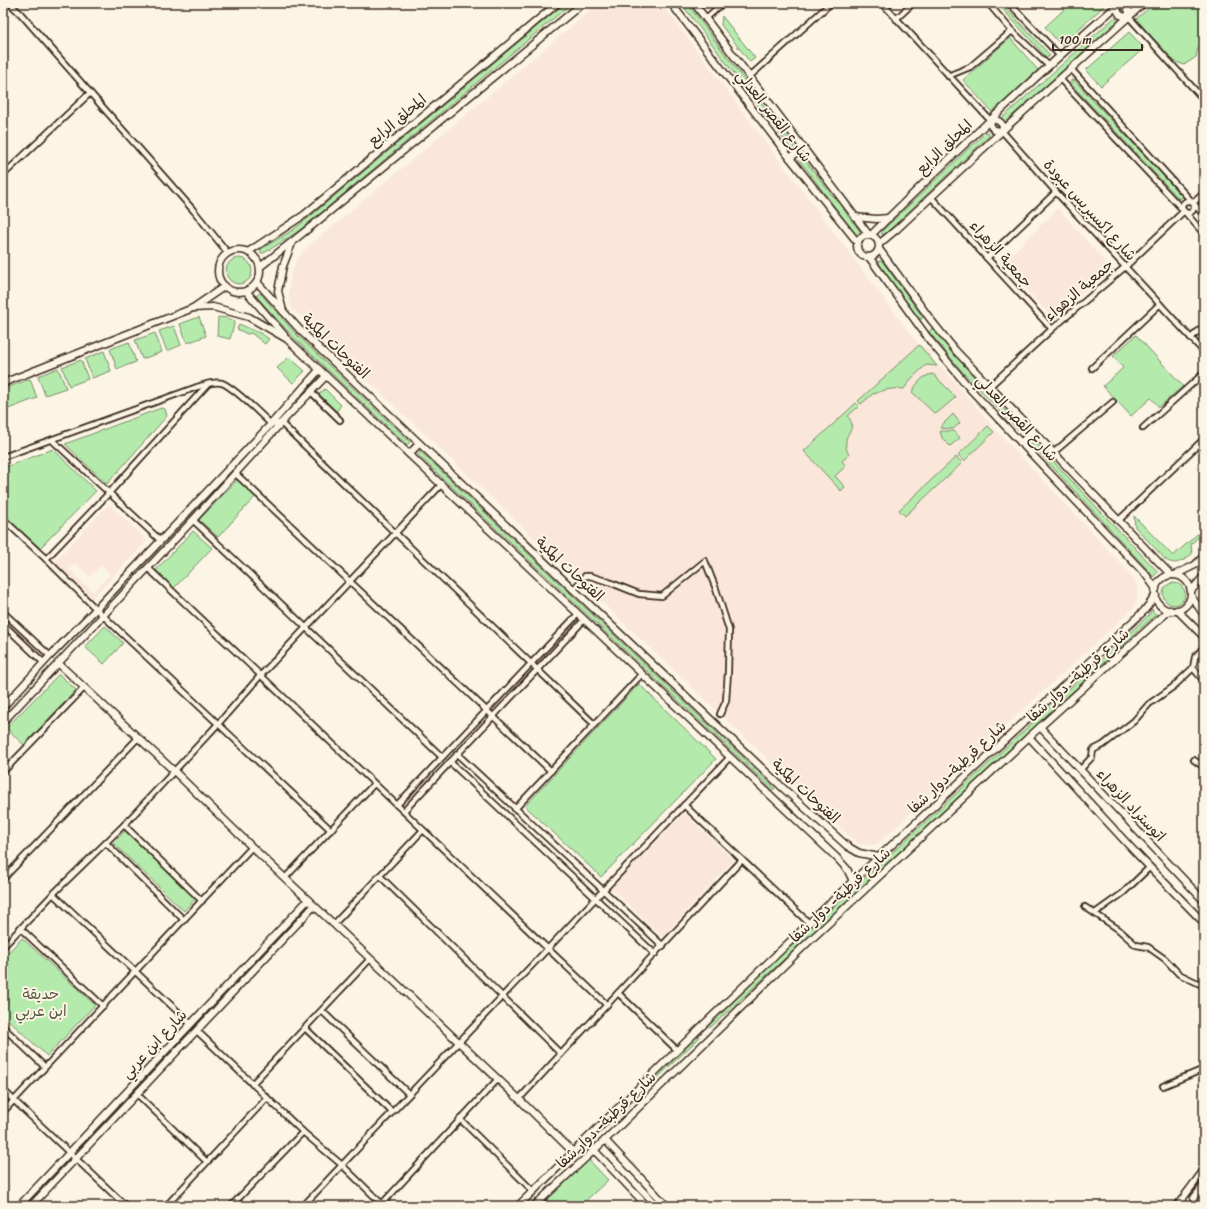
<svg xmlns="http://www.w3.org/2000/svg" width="1207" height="1209" font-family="Sriracha,'Playpen Sans Arabic',sans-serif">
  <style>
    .built { fill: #fae7da; fill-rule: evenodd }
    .green { fill: #b4ebad; stroke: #788a66 }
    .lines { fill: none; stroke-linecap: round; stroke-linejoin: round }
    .street-casing { stroke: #3b2a1e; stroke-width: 8 }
    .secondary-casing { stroke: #3b2a1e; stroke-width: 9 }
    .street { stroke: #fcf5e5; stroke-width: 4.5 }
    .secondary { stroke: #fcf5e5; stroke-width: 6 }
    .labels { text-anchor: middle; stroke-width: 4; stroke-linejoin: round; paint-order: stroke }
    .street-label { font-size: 15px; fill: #3b2a1e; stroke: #fcf5e5 }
    .park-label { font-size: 15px; fill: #595a42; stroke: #fcf5e5 }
  </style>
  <rect width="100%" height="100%" fill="#fcf5e5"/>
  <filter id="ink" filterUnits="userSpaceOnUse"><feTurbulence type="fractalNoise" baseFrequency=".025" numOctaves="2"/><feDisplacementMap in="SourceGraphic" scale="8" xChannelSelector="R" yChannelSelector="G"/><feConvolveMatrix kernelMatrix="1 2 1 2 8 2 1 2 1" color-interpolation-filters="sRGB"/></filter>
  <g filter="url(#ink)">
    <g class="built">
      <path d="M 599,3 L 661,3 L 919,345 L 928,349 L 937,366 L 942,367 L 997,431 L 1129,572 L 1136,582 L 1138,592 L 1137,600 L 1134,608 L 885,837 L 877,844 L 869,845 L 859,844 L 849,836 L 292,309 L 289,298 L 289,286 L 291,275 L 297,259 L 303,251 Z"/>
      <path d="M 1058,208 L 1110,268 L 1053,318 L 1002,264 Z"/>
      <path d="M 109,504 L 147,541 L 92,598 L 54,562 ZM 75,563 L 90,577 L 101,565 L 110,574 L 93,592 L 69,569 Z"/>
      <path d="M 684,813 L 734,860 L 662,937 L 611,888 Z"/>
    </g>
    <g class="green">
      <path d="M 565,3 L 572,3 L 310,222 L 296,233 L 264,253 L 261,253 L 261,249 L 293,230 L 307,219 Z"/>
      <path d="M 681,3 L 687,3 L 794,146 L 793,148 L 791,149 Z"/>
      <path d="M 997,3 L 1001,3 L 1049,54 L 1049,57 L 1046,57 Z"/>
      <path d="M 1071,3 L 1101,3 L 1104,6 L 1061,45 L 1045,27 Z"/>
      <path d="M 1155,3 L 1204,3 L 1204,42 L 1198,48 L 1196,57 L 1184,65 L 1174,61 L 1136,19 Z"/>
      <path d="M 722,16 L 755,58 L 750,62 L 721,25 Z"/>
      <path d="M 1115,17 L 1118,21 L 1005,122 L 1003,122 L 1002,118 Z"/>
      <path d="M 1129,32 L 1144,48 L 1101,86 L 1086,70 Z"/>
      <path d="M 1010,38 L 1038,70 L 992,112 L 963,80 Z"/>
      <path d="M 1071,80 L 1074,80 L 1182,196 L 1179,199 L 1071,84 Z"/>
      <path d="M 986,132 L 989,133 L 989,136 L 885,234 L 882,235 L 882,231 Z"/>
      <path d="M 802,158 L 805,160 L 860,231 L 859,235 L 856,235 L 800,161 Z"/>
      <circle cx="239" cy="271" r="13"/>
      <path d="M 879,261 L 882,261 L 922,316 L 922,319 L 919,319 L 879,264 Z"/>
      <path d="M 260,293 L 296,334 L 410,442 L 407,445 L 293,337 L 256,296 Z"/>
      <path d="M 199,317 L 206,336 L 187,343 L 180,324 Z"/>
      <path d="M 218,317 L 227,318 L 235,321 L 230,339 L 217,336 Z"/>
      <path d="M 239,324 L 262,334 L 269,339 L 265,344 L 251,333 L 247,334 L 237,329 Z"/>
      <path d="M 174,326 L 181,345 L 167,351 L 159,331 Z"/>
      <path d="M 932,328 L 979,383 L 1023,429 L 1023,431 L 1021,433 L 960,369 L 929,332 Z"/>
      <path d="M 155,333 L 162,352 L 142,359 L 135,340 Z"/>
      <path d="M 1136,335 L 1183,386 L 1159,407 L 1151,398 L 1131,416 L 1103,386 L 1123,368 L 1113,356 Z"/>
      <path d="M 129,342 L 136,362 L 117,369 L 110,349 Z"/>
      <path d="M 919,345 L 937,366 L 926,365 L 911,379 L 904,389 C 894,388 884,389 875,394 L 874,393 L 861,404 L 858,401 Z"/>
      <path d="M 104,351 L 111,371 L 92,378 L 85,359 Z"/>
      <path d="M 289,357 L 305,371 L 293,383 L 277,368 Z"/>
      <path d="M 81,360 L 88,379 L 69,386 L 62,367 Z"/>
      <path d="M 58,368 L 66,388 L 45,395 L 38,376 Z"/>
      <path d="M 933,374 L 956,397 L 937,413 L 935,414 L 912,392 C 916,384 923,375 933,374 Z"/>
      <path d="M 30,379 L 37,398 L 3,411 L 3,389 Z"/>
      <path d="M 325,389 L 341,405 L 336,412 L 319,394 Z"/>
      <path d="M 856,403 L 859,406 L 848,416 C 857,430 847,430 846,441 C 845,446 847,451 849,455 L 842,461 L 846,466 L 835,476 L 845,487 L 841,491 L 804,451 Z"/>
      <path d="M 161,408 L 165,409 L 167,416 L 107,484 L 65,444 Z"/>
      <path d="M 953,414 L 960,423 L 953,429 L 940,428 L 942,425 Z"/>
      <path d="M 988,426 L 994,432 L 964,461 L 958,455 Z"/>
      <path d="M 940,431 L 954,431 L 960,438 L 950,446 L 942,438 Z"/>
      <path d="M 1034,441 L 1158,572 L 1153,577 L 1148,570 L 1031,444 L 1032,442 Z"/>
      <path d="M 53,449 L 96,491 L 40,548 L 3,514 L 3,468 Z"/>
      <path d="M 420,451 L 775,788 L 773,790 L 417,454 Z"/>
      <path d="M 956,457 L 962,463 L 905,516 L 899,510 Z"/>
      <path d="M 237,480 L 255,497 L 218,537 L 199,520 Z"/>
      <path d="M 1134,516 L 1173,556 L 1204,528 L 1204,532 L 1191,544 L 1192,554 C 1184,561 1174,567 1165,559 L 1135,527 Z"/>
      <path d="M 193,531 L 212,548 L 174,588 L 156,570 Z"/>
      <circle cx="1174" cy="594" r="11"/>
      <path d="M 1152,609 L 1154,613 L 1158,615 L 1153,617 L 711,1027 L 709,1026 L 708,1023 L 1149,615 Z"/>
      <path d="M 105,626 L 123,643 L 104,664 L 85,647 Z"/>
      <path d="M 59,674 L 76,690 L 24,745 L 6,728 Z"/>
      <path d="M 639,684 L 716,759 L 601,877 L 525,806 Z"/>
      <path d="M 125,831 L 196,898 L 184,911 L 113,843 Z"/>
      <path d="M 22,938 L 95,1005 L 47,1056 L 3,1015 L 3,958 Z"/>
      <path d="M 699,1033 L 699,1038 L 524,1206 L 516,1206 L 695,1034 Z"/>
      <path d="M 589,1160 L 608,1180 L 580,1206 L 549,1206 L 545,1202 Z"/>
    </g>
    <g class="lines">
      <defs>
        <g id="street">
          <path d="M 9,3 L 20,13 L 194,211 L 228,253"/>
          <path d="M 882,3 L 990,120"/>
          <path d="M 988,3 L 1012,31 L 1049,66"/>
          <path d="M 1009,3 L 1060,56"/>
          <path d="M 1128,16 L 1204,100"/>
          <path d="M 705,19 L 723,3"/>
          <path d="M 896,19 L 913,3"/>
          <path d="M 1071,69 L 1204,215"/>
          <path d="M 948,76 L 970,67 L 1012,31"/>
          <path d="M 749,77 L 831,3"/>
          <path d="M 1060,79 L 1184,211 L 1204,234"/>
          <path d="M 1002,131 L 1056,192 L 1204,352"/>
          <path d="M 3,175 L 90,93"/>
          <path d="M 931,197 L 1052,329"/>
          <circle cx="1188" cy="207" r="6"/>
          <path d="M 1193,203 L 1204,193"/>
          <path d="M 987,258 L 1056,192"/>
          <path d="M 1191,338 L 1204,326"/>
          <path d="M 1092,368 L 1160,304"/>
          <path d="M 990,386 L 1052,329 L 1125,267 L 1184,211"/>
          <path d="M 311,392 L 340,420"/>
          <path d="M 1143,428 L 1204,373"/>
          <path d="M 52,440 L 160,540"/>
          <path d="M 1053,453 L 1113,402"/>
          <path d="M 3,457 L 197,387 C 204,385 214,381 222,383 C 235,388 259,413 271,424 L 281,423 L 594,724"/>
          <path d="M 236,474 L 551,771"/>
          <path d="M 3,519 L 46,559 L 96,609 L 331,830"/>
          <path d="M 193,520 L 442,757"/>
          <path d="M 1118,521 L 1204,439"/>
          <path d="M 46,559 L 110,492 L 208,384"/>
          <path d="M 148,568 L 607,1005"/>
          <path d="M 573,590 L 585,576 L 590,576 L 609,582 L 639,594 L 662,596 L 705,561 L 716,589 L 729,630 L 728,672 L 726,701 L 720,714"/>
          <path d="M 3,612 L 50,656"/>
          <path d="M 3,624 L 44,663"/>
          <path d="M 1204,647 L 1195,657 L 1193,668 L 1204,681"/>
          <path d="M 457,754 L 663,946"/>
          <path d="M 1194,760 L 1201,765 L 1204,763"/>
          <path d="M 450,762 L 655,954"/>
          <path d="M 1080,770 L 1092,757 L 1093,750 L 1103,745 L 1134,721 L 1149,704 L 1173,687 L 1193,668"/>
          <path d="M 3,772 L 84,688"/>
          <path d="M 397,805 L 578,614"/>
          <path d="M 684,805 L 809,923"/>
          <path d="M 515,809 L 642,674"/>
          <path d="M 404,811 L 584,620"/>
          <path d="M 124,825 L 202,901"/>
          <path d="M 106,843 L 184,920"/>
          <path d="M 380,876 L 561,1054"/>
          <path d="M 285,878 L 374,784"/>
          <path d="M 3,879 L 138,738"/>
          <path d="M 53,894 L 191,1024"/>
          <path d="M 1085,907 L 1118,929 L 1136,945 L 1148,947 L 1165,959 L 1179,974 L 1204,986"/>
          <path d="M 1095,913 L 1123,893 L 1150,867"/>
          <path d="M 334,924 L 423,830"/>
          <path d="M 20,928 L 103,1006"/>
          <path d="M 3,947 L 53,894 L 124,825 L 218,724 L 260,676 L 441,485"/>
          <path d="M 618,993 L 677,1050"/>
          <path d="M 322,1011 L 409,1094"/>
          <path d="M 3,1027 L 45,1067"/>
          <path d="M 305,1028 L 392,1112"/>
          <path d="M 197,1031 L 303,1132 L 342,1165 L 382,1204"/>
          <path d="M 252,1084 L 370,959"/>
          <path d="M 1163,1086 L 1204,1069"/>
          <path d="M 3,1090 L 126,1206"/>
          <path d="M 137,1094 L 207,1162"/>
          <path d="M 519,1099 L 742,860"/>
          <path d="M 3,1112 L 252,847"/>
          <path d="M 460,1119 L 533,1191"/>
          <path d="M 166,1206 L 267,1098"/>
          <path d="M 231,1206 L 303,1132"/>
          <path d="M 303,1206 L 730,757"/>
          <path d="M 380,1206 L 498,1079"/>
        </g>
        <g id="secondary">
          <path d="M 671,3 L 790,158 L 858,243"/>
          <path d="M 694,3 L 869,235"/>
          <path d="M 1118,5 L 1117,10 L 1120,15 L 1126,17 L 1128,16"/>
          <path d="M 1118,5 L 1126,6 L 1129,11 L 1128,16"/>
          <path d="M 990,120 C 996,119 1000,120 1003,126 L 1002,131"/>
          <path d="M 990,120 L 991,126 L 994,130 L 1002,131"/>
          <path d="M 790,158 L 803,148"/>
          <path d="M 855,217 L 876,219 L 889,218"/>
          <circle cx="868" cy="246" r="11"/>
          <path d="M 871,235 C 952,155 1034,77 1120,3"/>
          <path d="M 879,244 L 897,229 L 1002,131 L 1144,3"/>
          <path d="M 879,249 L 931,320 L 955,350 L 1171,575"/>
          <circle cx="239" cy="271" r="21"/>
          <path d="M 248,252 L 304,215 L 558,3"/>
          <path d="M 869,257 L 931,342 L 972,391 L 1146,575 L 1156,589"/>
          <path d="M 260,267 L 313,225 L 583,3"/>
          <path d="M 257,282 L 300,330 L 784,789 L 847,846 L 859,853 L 879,857"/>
          <path d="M 246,291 L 284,335"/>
          <path d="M 193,308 L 213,307 L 249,317 L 287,339 L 837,858 L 847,869 L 853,881"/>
          <path d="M 283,311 L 278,291 L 283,266 L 292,243"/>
          <path d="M 3,383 L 193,308 L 225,286"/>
          <path d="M 1021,443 L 1032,431"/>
          <path d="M 409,454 L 419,444"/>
          <path d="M 1175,575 L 1195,565 L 1204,556"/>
          <circle cx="1173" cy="593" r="18"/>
          <path d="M 1191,591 L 1204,576"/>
          <path d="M 1191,596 L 1204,615"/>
          <path d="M 1177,610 L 1204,637"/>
          <path d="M 58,663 L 174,771 L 252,847 L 519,1099 L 573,1152"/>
          <path d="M 3,707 L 50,656 L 96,609 L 271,424 L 319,370"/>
          <path d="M 3,722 L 193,520 L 281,423 L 326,376"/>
          <path d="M 1040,727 L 1204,901"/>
          <path d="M 1029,737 L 1135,852 L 1204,923"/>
          <path d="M 605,1140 L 667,1206"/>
          <path d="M 594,1150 L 647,1206"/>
          <path d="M 1194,1198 L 1204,1185"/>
          <path d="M 19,1206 L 308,900"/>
          <path d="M 31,1206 L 314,906"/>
          <path d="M 518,1206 L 699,1029 L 853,881 L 1144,611 L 1156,595"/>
          <path d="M 534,1206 L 605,1140 L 803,947 L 1029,737 L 1156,622 L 1170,610"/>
          <path d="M 1177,1206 L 1204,1170"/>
        </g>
      </defs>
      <use href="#street" class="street-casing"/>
      <use href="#secondary" class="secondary-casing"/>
      <use href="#street" class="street"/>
      <use href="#secondary" class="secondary"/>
    </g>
  </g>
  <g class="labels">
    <g class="street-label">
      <text transform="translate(774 116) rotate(52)" y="5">شارع القصر العدلي</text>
      <text transform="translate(397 120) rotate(-40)" y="5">المحلق الرابع</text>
      <text transform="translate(944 147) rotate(-44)" y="5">المحلق الرابع</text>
      <text transform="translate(1090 210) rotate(48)" y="5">شارع اكسبريس عبودة</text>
      <text transform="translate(1001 254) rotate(48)" y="5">جمعية الزهراء</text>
      <text transform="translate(1079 290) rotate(-41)" y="5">جمعية الزهواء</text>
      <text transform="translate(336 346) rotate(44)" y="5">الفتوحات المكية</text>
      <text transform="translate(1017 418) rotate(47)" y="5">شارع القصر العدلي</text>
      <text transform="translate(570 569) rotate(43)" y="5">الفتوحات المكية</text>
      <text transform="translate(1078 675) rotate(-42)" y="5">شارع قرطبة- دوار شفا</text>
      <text transform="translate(957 767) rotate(-43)" y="5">شارع قرطبة-دوار شفا</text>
      <text transform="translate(806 791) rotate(43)" y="5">الفتوحات المكية</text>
      <text transform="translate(1131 805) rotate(47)" y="5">اتوستراد الزهراء</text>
      <text transform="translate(840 895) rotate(-43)" y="5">شارع قرطبة- دوار شفا</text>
      <text transform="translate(154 1044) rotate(-47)" y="5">شارع ابن عربي</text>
      <text transform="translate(606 1120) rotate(-44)" y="5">شارع قرطبة- دوار شفا</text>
    </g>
    <g class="park-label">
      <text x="41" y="999">حديقة<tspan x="41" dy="17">ابن عربي</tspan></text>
    </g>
  </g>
  <rect width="1207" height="1209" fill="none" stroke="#fcf5e5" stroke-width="16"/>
  <rect x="8" y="8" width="1191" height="1193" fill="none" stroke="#3b2a1e" stroke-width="1.5" filter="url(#ink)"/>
  <path d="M1053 44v6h89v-6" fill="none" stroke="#3b2a1e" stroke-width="2"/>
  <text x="1059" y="44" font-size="12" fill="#3b2a1e" stroke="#fcf5e5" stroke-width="3" paint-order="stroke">100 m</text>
</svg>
